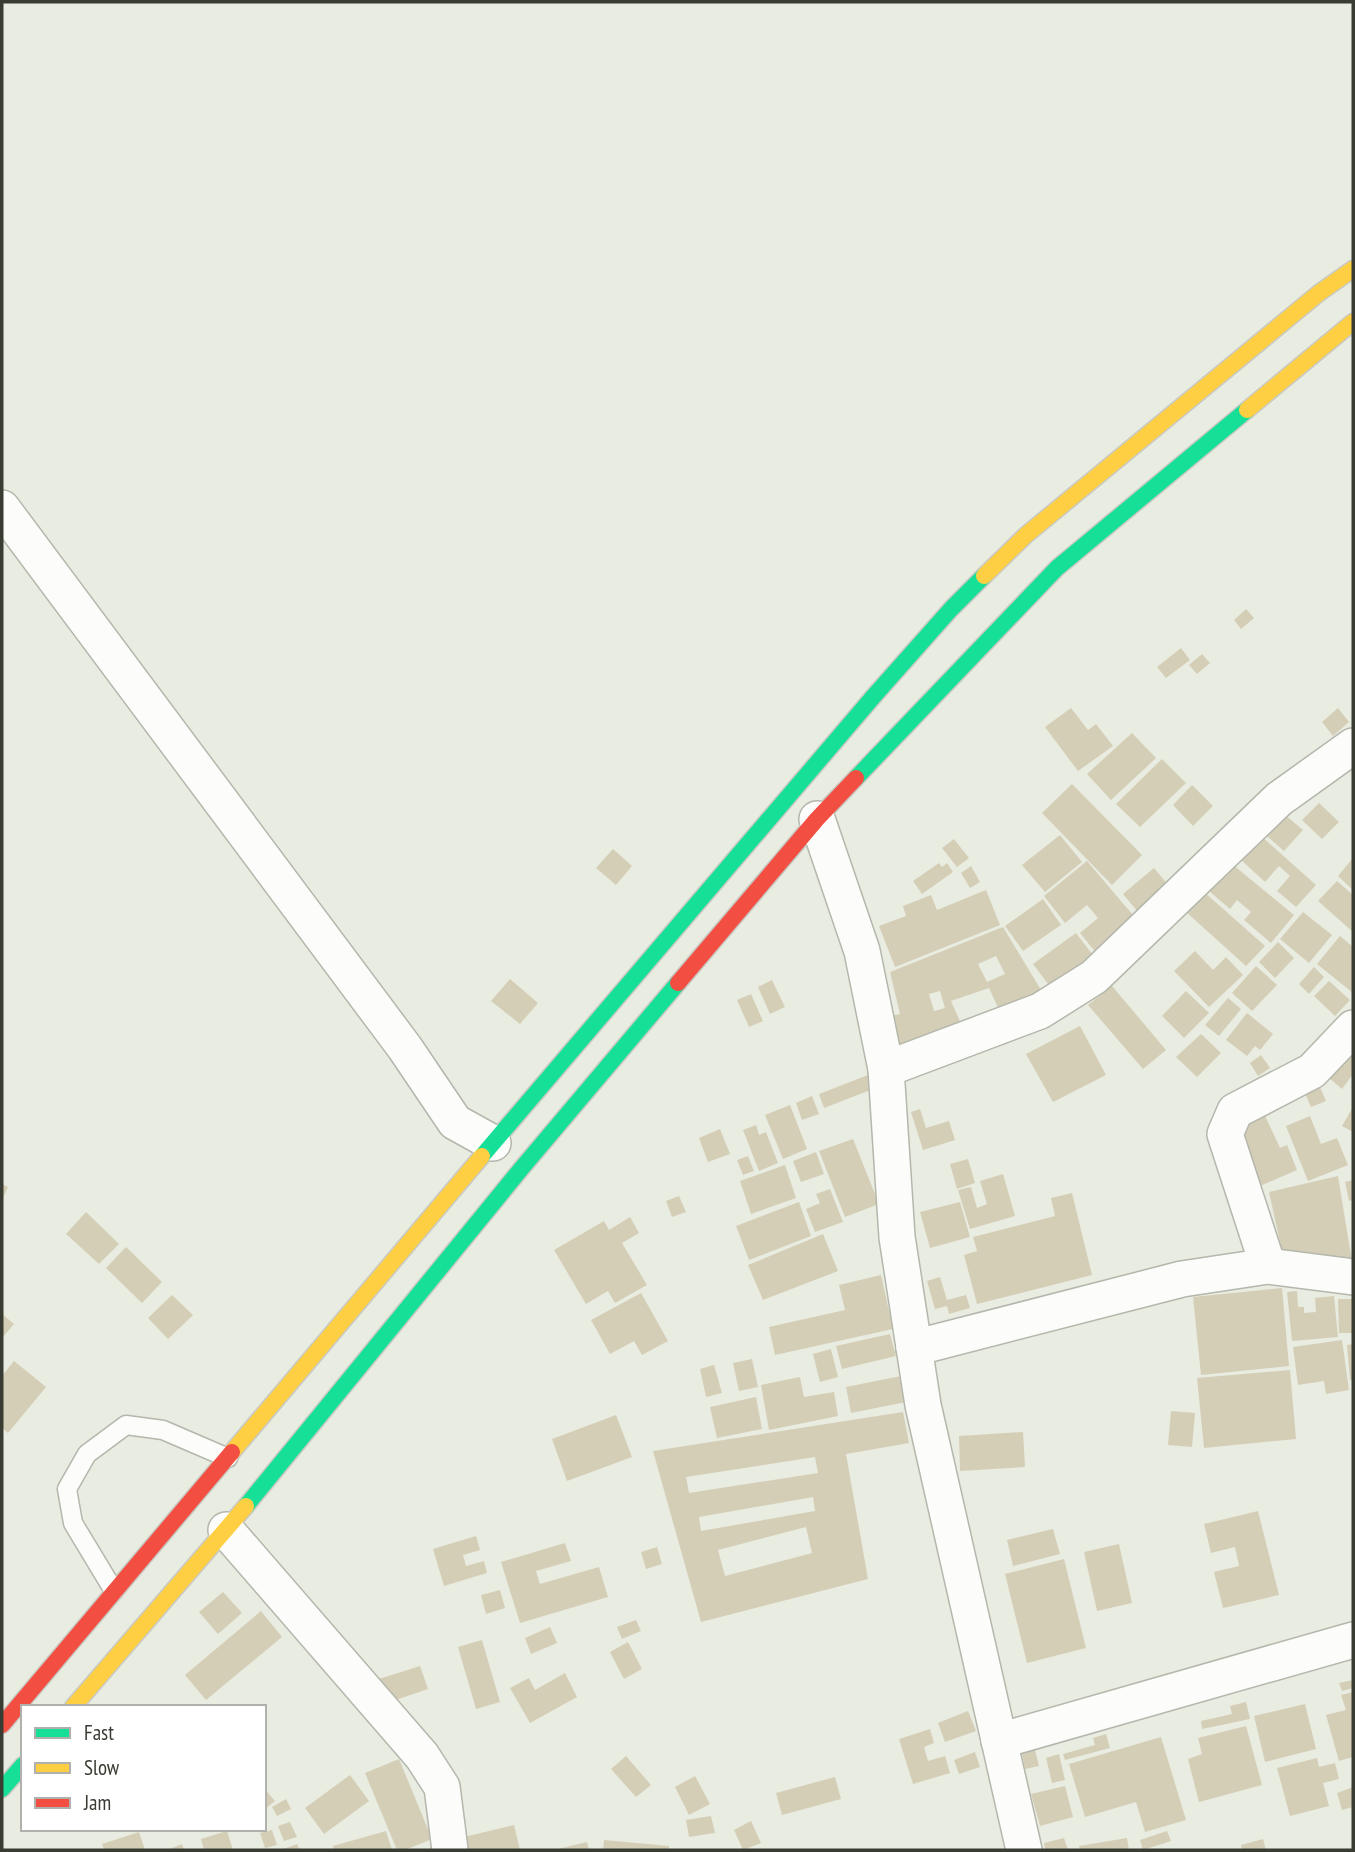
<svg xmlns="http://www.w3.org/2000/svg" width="1355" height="1852" font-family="'PT Sans Narrow',sans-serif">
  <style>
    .building { fill: #d5ceb7; fill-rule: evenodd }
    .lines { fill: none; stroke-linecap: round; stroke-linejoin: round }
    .lane-casing { stroke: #b4b7ac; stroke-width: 21 }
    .street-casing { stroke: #b4b7ac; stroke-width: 38 }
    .fast-casing { stroke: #c8c9c3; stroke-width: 19 }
    .slow-casing { stroke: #c8c9c3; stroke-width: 19 }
    .jam-casing { stroke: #c8c9c3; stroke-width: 19 }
    .lane { stroke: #fcfcfa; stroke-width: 18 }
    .street { stroke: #fcfcfa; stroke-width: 35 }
    .fast { stroke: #16e098; stroke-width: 16 }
    .slow { stroke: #ffcf43; stroke-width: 16 }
    .jam { stroke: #f24e42; stroke-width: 16 }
  </style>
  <rect width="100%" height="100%" fill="#e9ece0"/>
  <g class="building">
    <path d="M 1246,609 L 1254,618 L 1241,629 L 1234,620 Z"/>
    <path d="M 1181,648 L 1190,660 L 1166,678 L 1157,667 Z"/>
    <path d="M 1202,654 L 1210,663 L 1197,674 L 1189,665 Z"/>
    <path d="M 1071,708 L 1088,730 L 1096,724 L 1113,746 L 1078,771 L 1045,727 Z"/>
    <path d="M 1338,708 L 1349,722 L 1333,736 L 1322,722 Z"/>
    <path d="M 1132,733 L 1156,758 L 1111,800 L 1087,774 Z"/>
    <path d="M 1162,759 L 1186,783 L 1140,827 L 1116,804 Z"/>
    <path d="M 1072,784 L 1142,855 L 1112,885 L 1042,813 Z"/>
    <path d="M 1192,785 L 1213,806 L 1193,826 L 1173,805 Z"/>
    <path d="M 1319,803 L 1339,822 L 1322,839 L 1302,820 Z"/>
    <path d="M 1278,809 L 1303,830 L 1284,851 L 1260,830 Z"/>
    <path d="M 1060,835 L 1082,862 L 1045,892 L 1022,865 Z"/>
    <path d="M 1261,836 L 1316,885 L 1296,907 L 1277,891 L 1290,876 L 1279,866 L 1265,882 L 1240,859 Z"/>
    <path d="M 954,839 L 969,858 L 957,867 L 942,848 Z"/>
    <path d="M 613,849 L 632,866 L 616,885 L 596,868 Z"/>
    <path d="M 1353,858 L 1353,890 L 1338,876 Z"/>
    <path d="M 1087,861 L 1138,921 L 1097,954 L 1080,933 L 1098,918 L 1087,905 L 1065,923 L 1044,896 Z"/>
    <path d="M 939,863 L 942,867 L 947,863 L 953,872 L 922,894 L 913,881 Z"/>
    <path d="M 1232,864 L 1294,915 L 1271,943 L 1244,920 L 1251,912 L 1237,900 L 1230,909 L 1209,891 Z"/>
    <path d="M 971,866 L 980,882 L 970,888 L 961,873 Z"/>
    <path d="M 1154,868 L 1169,886 L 1138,912 L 1123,894 Z"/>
    <path d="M 1337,881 L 1353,895 L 1353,932 L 1318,901 Z"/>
    <path d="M 986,890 L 1000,925 L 895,967 L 879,926 L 906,916 L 903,906 L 931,895 L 937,910 Z"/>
    <path d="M 1203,891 L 1265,946 L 1246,966 L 1185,911 Z"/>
    <path d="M 1043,899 L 1061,925 L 1023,951 L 1005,926 Z"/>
    <path d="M 1303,912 L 1332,935 L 1309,963 L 1280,939 Z"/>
    <path d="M 1003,927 L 1044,995 L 1000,1012 L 989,988 L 951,1001 L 963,1028 L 894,1050 L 886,1017 L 900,1014 L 890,972 ZM 996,956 L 1005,974 L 987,982 L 978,964 ZM 940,991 L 945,1008 L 934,1011 L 929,994 Z"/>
    <path d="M 1076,933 L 1098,962 L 1055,993 L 1033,964 Z"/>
    <path d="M 1340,936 L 1353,947 L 1353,993 L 1317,964 Z"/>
    <path d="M 1278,942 L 1294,958 L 1275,978 L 1259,962 Z"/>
    <path d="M 1195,951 L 1213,970 L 1226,957 L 1243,975 L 1209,1007 L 1174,971 Z"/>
    <path d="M 1256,966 L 1277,985 L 1252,1011 L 1232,993 Z"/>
    <path d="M 1314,967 L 1324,977 L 1309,994 L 1299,984 Z"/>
    <path d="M 510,979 L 538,1003 L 520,1024 L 491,1001 Z"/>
    <path d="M 772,980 L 785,1007 L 770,1014 L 758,987 Z"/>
    <path d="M 1329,981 L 1350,1000 L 1335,1016 L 1314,996 Z"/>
    <path d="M 1112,986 L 1166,1050 L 1143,1069 L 1088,1005 Z"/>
    <path d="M 1186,991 L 1209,1013 L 1184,1038 L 1162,1016 Z"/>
    <path d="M 751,994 L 763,1021 L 749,1027 L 737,1000 Z"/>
    <path d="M 1228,998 L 1241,1009 L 1219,1036 L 1205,1025 Z"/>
    <path d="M 1247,1013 L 1273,1034 L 1260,1050 L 1255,1046 L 1247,1056 L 1226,1040 Z"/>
    <path d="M 1080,1026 L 1106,1075 L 1053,1102 L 1026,1054 Z"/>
    <path d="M 1201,1034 L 1221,1053 L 1197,1077 L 1176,1057 Z"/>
    <path d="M 1353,1047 L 1353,1074 L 1342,1089 L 1329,1078 Z"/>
    <path d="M 1261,1055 L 1270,1068 L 1258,1076 L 1250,1063 Z"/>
    <path d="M 868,1075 L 873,1089 L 824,1108 L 819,1094 Z"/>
    <path d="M 1319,1085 L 1326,1101 L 1311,1107 L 1304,1091 Z"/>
    <path d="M 812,1096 L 819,1114 L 802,1120 L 796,1103 Z"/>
    <path d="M 790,1105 L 807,1149 L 783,1159 L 765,1115 Z"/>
    <path d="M 1261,1107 L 1280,1148 L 1287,1145 L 1297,1170 L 1260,1186 L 1231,1122 Z"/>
    <path d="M 1353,1107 L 1353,1132 L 1342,1126 Z"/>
    <path d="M 920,1109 L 926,1128 L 949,1121 L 955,1140 L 923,1150 L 911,1112 Z"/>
    <path d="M 1310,1116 L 1321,1144 L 1337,1138 L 1348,1165 L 1308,1181 L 1286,1126 Z"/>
    <path d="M 756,1125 L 759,1135 L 766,1132 L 778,1163 L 759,1171 L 743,1130 Z"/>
    <path d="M 720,1129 L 730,1154 L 708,1162 L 699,1138 Z"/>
    <path d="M 853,1139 L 879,1204 L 845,1217 L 819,1151 Z"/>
    <path d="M 816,1152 L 824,1174 L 801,1182 L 793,1161 Z"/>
    <path d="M 748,1156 L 754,1171 L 743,1175 L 737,1160 Z"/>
    <path d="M 968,1159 L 975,1183 L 957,1189 L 950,1164 Z"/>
    <path d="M 785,1165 L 796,1198 L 751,1214 L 740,1181 Z"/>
    <path d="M 1003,1174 L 1015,1216 L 970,1229 L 958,1190 L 971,1187 L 977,1208 L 987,1204 L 980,1181 Z"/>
    <path d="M 1338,1176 L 1353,1268 L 1284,1260 L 1269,1192 Z"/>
    <path d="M 1353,1180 L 1353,1200 L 1349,1201 L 1345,1182 Z"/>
    <path d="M 2,1184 L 8,1187 L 2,1200 Z"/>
    <path d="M 830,1189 L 843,1222 L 815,1232 L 806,1209 L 820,1203 L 816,1194 Z"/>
    <path d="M 1072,1193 L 1092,1275 L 977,1304 L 964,1255 L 977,1251 L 973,1237 L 1055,1216 L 1051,1198 Z"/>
    <path d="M 679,1196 L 686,1212 L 672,1217 L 666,1201 Z"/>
    <path d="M 799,1202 L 811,1236 L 749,1260 L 736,1226 Z"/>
    <path d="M 960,1202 L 970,1237 L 930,1248 L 920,1212 Z"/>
    <path d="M 86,1212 L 119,1244 L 99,1264 L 66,1234 Z"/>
    <path d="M 630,1217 L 639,1233 L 622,1243 L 647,1285 L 615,1303 L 608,1291 L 586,1304 L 554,1250 L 604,1221 L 609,1230 Z"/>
    <path d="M 823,1234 L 838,1271 L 763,1300 L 748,1265 Z"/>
    <path d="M 126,1247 L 162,1282 L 142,1303 L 106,1268 Z"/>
    <path d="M 881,1275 L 893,1329 L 775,1355 L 769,1327 L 845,1310 L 839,1285 Z"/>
    <path d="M 940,1277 L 947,1300 L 966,1295 L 970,1308 L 949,1314 L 947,1306 L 935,1309 L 927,1281 Z"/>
    <path d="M 1282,1288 L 1289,1366 L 1201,1375 L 1193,1297 Z"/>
    <path d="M 1297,1291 L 1298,1307 L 1304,1307 L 1304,1313 L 1316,1312 L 1315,1298 L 1334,1296 L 1338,1337 L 1292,1341 L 1287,1292 Z"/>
    <path d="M 641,1293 L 668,1341 L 642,1355 L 634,1341 L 610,1354 L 591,1320 Z"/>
    <path d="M 172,1295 L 193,1315 L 168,1339 L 148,1318 Z"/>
    <path d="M 1338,1299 L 1353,1299 L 1353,1333 L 1339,1333 Z"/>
    <path d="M 2,1314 L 14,1324 L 2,1338 Z"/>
    <path d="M 890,1334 L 896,1356 L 842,1369 L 836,1346 Z"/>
    <path d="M 1342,1340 L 1349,1390 L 1326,1394 L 1324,1381 L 1298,1385 L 1293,1347 Z"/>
    <path d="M 1353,1344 L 1353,1380 L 1350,1380 L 1347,1345 Z"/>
    <path d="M 831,1349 L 838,1377 L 820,1382 L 813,1354 Z"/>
    <path d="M 752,1359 L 758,1387 L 739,1391 L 733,1363 Z"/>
    <path d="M 14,1361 L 46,1387 L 8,1433 L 2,1428 L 2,1376 Z"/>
    <path d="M 714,1365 L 722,1393 L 706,1397 L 700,1369 Z"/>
    <path d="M 1290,1370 L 1296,1439 L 1204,1448 L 1197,1378 Z"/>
    <path d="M 901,1376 L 906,1402 L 851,1413 L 846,1387 Z"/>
    <path d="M 800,1377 L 804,1397 L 834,1392 L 838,1416 L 769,1430 L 761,1385 Z"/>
    <path d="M 756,1397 L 762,1429 L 717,1438 L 710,1407 Z"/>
    <path d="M 1171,1411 L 1195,1413 L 1192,1447 L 1168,1445 Z"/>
    <path d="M 903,1412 L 909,1443 L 846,1454 L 868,1579 L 701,1622 L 653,1451 ZM 815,1457 L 818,1473 L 689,1493 L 686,1477 ZM 813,1497 L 815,1511 L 701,1531 L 699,1517 ZM 806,1527 L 812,1553 L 725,1576 L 718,1550 Z"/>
    <path d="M 616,1415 L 632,1457 L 567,1481 L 552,1439 Z"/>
    <path d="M 1023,1432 L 1025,1467 L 960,1471 L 959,1436 Z"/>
    <path d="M 1258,1511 L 1279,1595 L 1223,1608 L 1214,1572 L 1239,1566 L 1235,1547 L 1211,1553 L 1204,1524 Z"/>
    <path d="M 1053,1529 L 1060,1554 L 1013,1566 L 1007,1540 Z"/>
    <path d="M 476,1536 L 480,1550 L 463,1555 L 466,1566 L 484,1561 L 487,1573 L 444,1586 L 433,1549 Z"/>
    <path d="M 565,1543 L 571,1561 L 536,1571 L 540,1584 L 599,1567 L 608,1597 L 520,1623 L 501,1562 Z"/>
    <path d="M 1119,1544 L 1132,1603 L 1097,1611 L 1084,1552 Z"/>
    <path d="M 657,1547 L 662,1564 L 646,1569 L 641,1552 Z"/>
    <path d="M 1064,1559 L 1086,1648 L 1027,1663 L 1005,1574 Z"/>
    <path d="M 500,1590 L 505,1608 L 486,1614 L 481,1595 Z"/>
    <path d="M 223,1592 L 242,1613 L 218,1634 L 199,1612 Z"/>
    <path d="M 261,1611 L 282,1637 L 206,1700 L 185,1675 Z"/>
    <path d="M 636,1620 L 641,1631 L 622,1639 L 617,1627 Z"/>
    <path d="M 550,1627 L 557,1643 L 531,1654 L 525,1638 Z"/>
    <path d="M 482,1640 L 500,1702 L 476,1709 L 458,1647 Z"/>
    <path d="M 628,1642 L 642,1669 L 624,1679 L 610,1652 Z"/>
    <path d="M 420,1666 L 428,1689 L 387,1703 L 379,1679 Z"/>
    <path d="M 565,1673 L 577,1697 L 530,1723 L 510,1688 L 529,1678 L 535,1690 Z"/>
    <path d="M 1353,1680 L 1353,1688 L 1342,1691 L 1339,1683 Z"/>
    <path d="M 1353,1692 L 1353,1757 L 1339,1761 L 1326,1715 L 1346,1710 L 1341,1695 Z"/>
    <path d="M 1246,1702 L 1250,1719 L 1202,1729 L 1201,1721 L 1232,1714 L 1230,1706 Z"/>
    <path d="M 1305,1704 L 1316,1749 L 1265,1762 L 1254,1716 Z"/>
    <path d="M 968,1711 L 976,1731 L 945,1742 L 938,1723 Z"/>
    <path d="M 1246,1726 L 1262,1785 L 1199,1802 L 1188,1759 L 1202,1754 L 1198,1738 Z"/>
    <path d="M 930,1729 L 934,1743 L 924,1747 L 928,1761 L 945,1756 L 950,1773 L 913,1784 L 899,1739 Z"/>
    <path d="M 1106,1734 L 1110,1748 L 1065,1760 L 1063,1754 L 1095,1745 L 1093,1738 Z"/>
    <path d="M 1161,1737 L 1186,1820 L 1145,1832 L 1136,1802 L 1085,1817 L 1069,1764 Z"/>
    <path d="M 1034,1746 L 1039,1766 L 1025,1769 L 1021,1748 Z"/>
    <path d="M 975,1752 L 980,1767 L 959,1774 L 954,1760 Z"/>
    <path d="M 1059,1754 L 1065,1780 L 1052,1783 L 1046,1758 Z"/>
    <path d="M 626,1756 L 651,1785 L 636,1797 L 611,1769 Z"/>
    <path d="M 1317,1758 L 1319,1767 L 1335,1763 L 1339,1779 L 1323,1783 L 1329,1806 L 1290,1816 L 1277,1768 Z"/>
    <path d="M 399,1759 L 432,1839 L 405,1850 L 397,1850 L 365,1773 Z"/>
    <path d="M 350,1775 L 369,1801 L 324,1834 L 305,1808 Z"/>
    <path d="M 695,1776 L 710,1804 L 689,1815 L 675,1787 Z"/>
    <path d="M 835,1777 L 841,1799 L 782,1815 L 776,1793 Z"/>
    <path d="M 1065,1786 L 1073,1817 L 1040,1826 L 1031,1794 Z"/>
    <path d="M 1353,1787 L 1353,1807 L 1342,1810 L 1337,1793 Z"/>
    <path d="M 264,1788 L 275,1801 L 264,1810 Z"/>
    <path d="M 286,1799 L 291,1809 L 277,1816 L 272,1807 Z"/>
    <path d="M 711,1816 L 715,1833 L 689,1837 L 686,1820 Z"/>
    <path d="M 751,1821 L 761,1843 L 743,1850 L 734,1830 Z"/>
    <path d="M 290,1822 L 297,1837 L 284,1841 L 278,1826 Z"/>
    <path d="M 514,1825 L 520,1850 L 467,1850 L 464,1837 Z"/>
    <path d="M 272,1830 L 277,1845 L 265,1848 L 260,1833 Z"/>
    <path d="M 227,1831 L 233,1850 L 204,1850 L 201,1839 Z"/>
    <path d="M 386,1831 L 392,1850 L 334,1850 L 333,1846 Z"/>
    <path d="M 1167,1831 L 1171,1841 L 1143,1850 L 1140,1840 Z"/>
    <path d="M 139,1832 L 145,1850 L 104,1850 L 102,1844 Z"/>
    <path d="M 1064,1838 L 1068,1850 L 1045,1850 L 1044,1843 Z"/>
    <path d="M 1127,1838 L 1129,1850 L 1080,1850 L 1079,1846 Z"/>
    <path d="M 1263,1839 L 1266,1850 L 1242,1850 L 1241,1845 Z"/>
    <path d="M 604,1840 L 669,1846 L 669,1850 L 603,1850 Z"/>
    <path d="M 587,1842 L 589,1850 L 558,1850 L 558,1849 Z"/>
    <path d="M 182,1844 L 184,1850 L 167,1850 Z"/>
    <path d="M 297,1844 L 300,1850 L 281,1850 Z"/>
  </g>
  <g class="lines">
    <defs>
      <path id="lane" d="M 114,1591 L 73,1523 L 67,1489 L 87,1454 L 126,1425 L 163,1430 L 228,1458"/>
      <g id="street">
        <path d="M 2,508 L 405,1048 L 455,1122 L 493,1143"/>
        <path d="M 817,819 L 862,951 L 886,1069 L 897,1237 L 923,1405 L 1024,1850"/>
        <path d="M 886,1069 L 1040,1011 L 1094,977 L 1279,799 L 1353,746"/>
        <path d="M 1268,1266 L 1225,1134 L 1235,1111 L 1312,1071 L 1353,1028"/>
        <path d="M 914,1348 L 1182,1279 L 1268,1266 L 1353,1277"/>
        <path d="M 226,1530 L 422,1756 L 442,1787 L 450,1850"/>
        <path d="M 999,1741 L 1353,1640"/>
      </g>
      <g id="fast">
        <path d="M 856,778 L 1057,568 L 1247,410"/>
        <path d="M 482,1156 L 873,697 L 951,609 L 984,576"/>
        <path d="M 246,1506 L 521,1169 L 678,983"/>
        <path d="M 2,1789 L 23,1765"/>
      </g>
      <g id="slow">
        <path d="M 1247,410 L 1353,322"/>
        <path d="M 984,576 L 1026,535 L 1319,293 L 1353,269"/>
        <path d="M 232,1452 L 482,1156"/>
        <path d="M 73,1707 L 246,1506"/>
      </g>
      <g id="jam">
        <path d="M 678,983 L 817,819 L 856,778"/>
        <path d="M 2,1725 L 232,1452"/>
      </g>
    </defs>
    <use href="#lane" class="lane-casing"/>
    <use href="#street" class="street-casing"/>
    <use href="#fast" class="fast-casing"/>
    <use href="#slow" class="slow-casing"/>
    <use href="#jam" class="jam-casing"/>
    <use href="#lane" class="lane"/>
    <use href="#street" class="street"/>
    <use href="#fast" class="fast"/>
    <use href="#slow" class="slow"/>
    <use href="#jam" class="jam"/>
  </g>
  <rect width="1355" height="1852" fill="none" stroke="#393c32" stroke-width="7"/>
  <rect x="21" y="1705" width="245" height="126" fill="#ffffff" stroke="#b0b1ad" stroke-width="2"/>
  <rect x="35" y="1728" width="35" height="10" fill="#16e098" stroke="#b0b1ad" stroke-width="2"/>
  <text x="84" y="1740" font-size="21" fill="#393c32">Fast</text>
  <rect x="35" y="1763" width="35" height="10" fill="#ffcf43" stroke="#b0b1ad" stroke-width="2"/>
  <text x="84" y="1775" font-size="21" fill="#393c32">Slow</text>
  <rect x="35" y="1798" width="35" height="10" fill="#f24e42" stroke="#b0b1ad" stroke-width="2"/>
  <text x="84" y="1810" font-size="21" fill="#393c32">Jam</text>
</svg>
